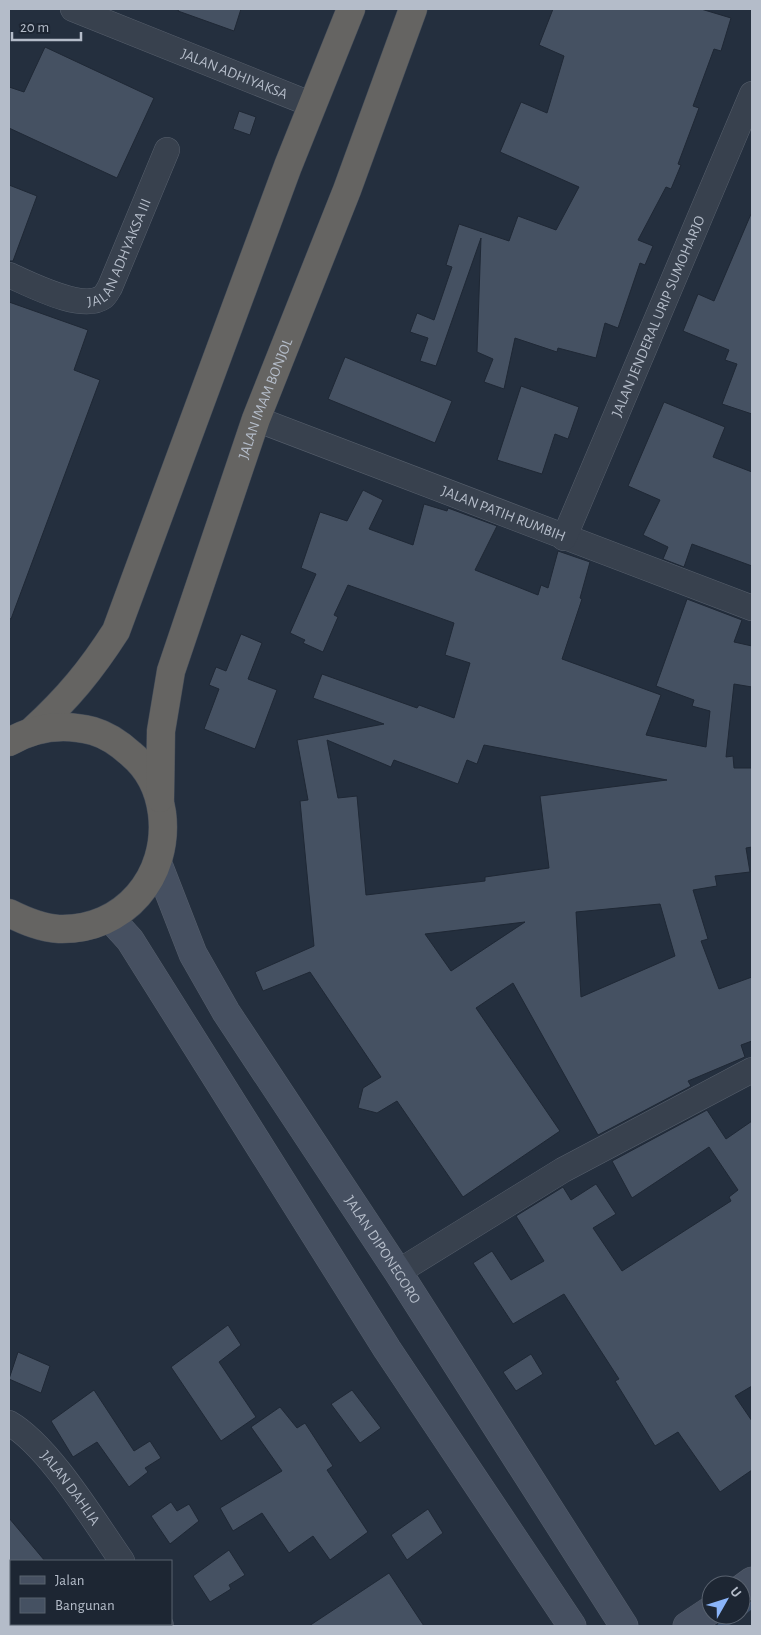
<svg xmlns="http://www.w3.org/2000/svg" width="761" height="1635" font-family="'Alegreya Sans',sans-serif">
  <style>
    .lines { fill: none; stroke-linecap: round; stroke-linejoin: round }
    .stream { stroke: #394c67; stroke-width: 7 }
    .building { fill: #455162; stroke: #1f2835; fill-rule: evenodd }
    .minor-casing { stroke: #565f6c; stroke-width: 26 }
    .secondary-casing { stroke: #565f6c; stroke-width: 29 }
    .trunk-casing { stroke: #434c59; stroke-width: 29 }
    .minor { stroke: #38414e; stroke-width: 25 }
    .secondary { stroke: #465061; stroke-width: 28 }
    .trunk { stroke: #656462; stroke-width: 28 }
    .labels { text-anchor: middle; stroke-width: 4; stroke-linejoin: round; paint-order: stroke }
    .street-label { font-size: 15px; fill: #b4bcc9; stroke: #1d2633 }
  </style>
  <rect width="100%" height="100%" fill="#242f3e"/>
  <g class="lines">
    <g class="stream">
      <path d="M 741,1613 L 752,1605"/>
      <path d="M 721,1626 L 738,1615"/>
    </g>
  </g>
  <g class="building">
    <path d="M 179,9 L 241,9 L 234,31 L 178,11 Z"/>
    <path d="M 553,9 L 701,9 L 731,18 L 721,51 L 714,49 L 693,106 L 699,108 L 678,164 L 681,165 L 671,189 L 666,187 L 638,240 L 653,246 L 645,265 L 640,263 L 618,328 L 605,323 L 596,358 L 558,348 L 557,352 L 515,338 L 504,389 L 484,382 L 493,359 L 477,352 L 481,238 L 436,366 L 420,361 L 428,338 L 410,332 L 417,313 L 434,320 L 452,267 L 446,265 L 459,224 L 509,241 L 518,216 L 556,230 L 579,187 L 500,152 L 521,102 L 547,113 L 564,56 L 539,45 Z"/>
    <path d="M 45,47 L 154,98 L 117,178 L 9,128 L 9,87 L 24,92 Z"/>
    <path d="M 239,111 L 256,117 L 250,135 L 233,129 Z"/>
    <path d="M 9,185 L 37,196 L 13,261 L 9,261 Z"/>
    <path d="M 751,214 L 752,214 L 752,414 L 722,404 L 737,364 L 725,360 L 729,350 L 683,331 L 698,294 L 714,301 Z"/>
    <path d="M 9,302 L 88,330 L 74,370 L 100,380 L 11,619 L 9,618 Z"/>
    <path d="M 345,357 L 452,401 L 435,443 L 328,399 Z"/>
    <path d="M 521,386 L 579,407 L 568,439 L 555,434 L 542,474 L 497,460 Z"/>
    <path d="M 664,402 L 725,427 L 713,457 L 752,472 L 752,566 L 692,544 L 684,567 L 663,559 L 668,547 L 643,535 L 660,500 L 628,486 Z"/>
    <path d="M 363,490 L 383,500 L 369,529 L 413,545 L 424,504 L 447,511 L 448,508 L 497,526 L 475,570 L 538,595 L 541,585 L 548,588 L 558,551 L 590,562 L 580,598 L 582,599 L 562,659 L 661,695 L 646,735 L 706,747 L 710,711 L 692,706 L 694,700 L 656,686 L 687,599 L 742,620 L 734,642 L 752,646 L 752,687 L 734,684 L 726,757 L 733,756 L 734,768 L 752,768 L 752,847 L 746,848 L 750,872 L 715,876 L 717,886 L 693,890 L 708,939 L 701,941 L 719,989 L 752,977 L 752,1041 L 741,1045 L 745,1057 L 688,1081 L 691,1086 L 598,1135 L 513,983 L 476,1008 L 560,1131 L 463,1197 L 397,1101 L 377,1113 L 358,1108 L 363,1088 L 381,1077 L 310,972 L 263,991 L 255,972 L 314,946 L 300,801 L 308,800 L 297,740 L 384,724 L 313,698 L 322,674 L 417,708 L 419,705 L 454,718 L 470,663 L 445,655 L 454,623 L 348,585 L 334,615 L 338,617 L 323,652 L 303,643 L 305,640 L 290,633 L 316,574 L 301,568 L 320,512 L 347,521 ZM 327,740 L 391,767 L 394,760 L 458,784 L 467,760 L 477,764 L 484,745 L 667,780 L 540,796 L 549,868 L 485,877 L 485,881 L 366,895 L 357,796 L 338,798 ZM 660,904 L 675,956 L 581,997 L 576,912 ZM 525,922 L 451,971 L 425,934 Z"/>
    <path d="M 241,634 L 262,643 L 248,679 L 277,690 L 255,749 L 204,729 L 219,689 L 209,685 L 216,667 L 226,671 Z"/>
    <path d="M 707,1110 L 726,1139 L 752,1121 L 752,1386 L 735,1396 L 752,1421 L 752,1470 L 720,1492 L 678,1432 L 655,1446 L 615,1381 L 619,1379 L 564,1294 L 513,1324 L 473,1263 L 492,1251 L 511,1280 L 544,1261 L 516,1216 L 563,1187 L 571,1200 L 596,1184 L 616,1214 L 593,1228 L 622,1271 L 731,1201 L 729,1197 L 738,1190 L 709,1147 L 632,1198 L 612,1161 Z"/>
    <path d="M 228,1325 L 241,1345 L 219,1362 L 256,1417 L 221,1441 L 171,1367 Z"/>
    <path d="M 18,1352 L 50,1366 L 41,1393 L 9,1379 Z"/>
    <path d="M 531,1354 L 543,1374 L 516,1391 L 503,1372 Z"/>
    <path d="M 94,1390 L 134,1451 L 150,1441 L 161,1458 L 145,1468 L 148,1472 L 129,1487 L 97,1442 L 73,1457 L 51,1421 Z"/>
    <path d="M 352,1390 L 381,1428 L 360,1443 L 331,1404 Z"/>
    <path d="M 280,1407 L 297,1428 L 305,1423 L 333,1466 L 327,1470 L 368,1532 L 330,1560 L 313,1536 L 289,1553 L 262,1513 L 233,1531 L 220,1508 L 282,1471 L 251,1427 Z"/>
    <path d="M 171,1502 L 177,1511 L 189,1504 L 199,1521 L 170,1544 L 151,1516 Z"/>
    <path d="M 428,1509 L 443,1533 L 407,1560 L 391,1535 Z"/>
    <path d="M 9,1518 L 45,1561 L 9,1561 Z"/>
    <path d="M 229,1550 L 245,1575 L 229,1585 L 231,1589 L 210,1602 L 193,1576 Z"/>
    <path d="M 389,1573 L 424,1626 L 309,1626 Z"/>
  </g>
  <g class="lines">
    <defs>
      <g id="minor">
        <path id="s1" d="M 73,9 L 313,105"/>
        <path id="s2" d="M 9,275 C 30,284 82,312 103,297 C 106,295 108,290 110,287 L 167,150"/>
        <path id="s3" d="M 256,419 L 752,608"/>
        <path id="s4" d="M 564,538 L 752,94"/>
        <path d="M 398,1272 L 563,1170 L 752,1070"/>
        <path id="s5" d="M 9,1423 C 49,1446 94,1521 122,1561"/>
        <path d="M 159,1624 L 161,1626"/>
      </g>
      <g id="secondary">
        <path id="s6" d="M 158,864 L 193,954 L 226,1012 L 398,1272 L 624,1626"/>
        <path d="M 110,918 L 130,940 L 387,1349 L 572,1626"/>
        <path d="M 741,1589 L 752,1581"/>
        <path d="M 687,1626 L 711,1610"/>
      </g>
      <g id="trunk">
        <path d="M 33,730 C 68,698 91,670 116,631 L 288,166 L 351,9"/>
        <path d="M 9,742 C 35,727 63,723 93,731 C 107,735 120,744 131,754 C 149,769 159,790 162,813 C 170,876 124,931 59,929 C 41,928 25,921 9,913"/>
        <path id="s7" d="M 160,798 L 161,731 L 171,671 L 256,419 L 347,190 L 413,9"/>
      </g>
    </defs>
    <use href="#minor" class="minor-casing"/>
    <use href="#secondary" class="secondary-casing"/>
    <use href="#trunk" class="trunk-casing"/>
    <use href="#minor" class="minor"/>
    <use href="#secondary" class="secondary"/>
    <use href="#trunk" class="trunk"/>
  </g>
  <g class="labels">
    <g class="street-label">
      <text dy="5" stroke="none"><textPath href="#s1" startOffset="174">JALAN ADHIYAKSA</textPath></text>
      <text dy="5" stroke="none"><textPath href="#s2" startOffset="145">JALAN ADHYAKSA III</textPath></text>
      <text dy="5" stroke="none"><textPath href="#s4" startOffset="241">JALAN JENDERAL URIP SUMOHARJO</textPath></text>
      <text dy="5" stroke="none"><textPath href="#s7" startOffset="416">JALAN IMAM BONJOL</textPath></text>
      <text dy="5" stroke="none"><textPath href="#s3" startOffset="265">JALAN PATIH RUMBIH</textPath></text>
      <text dy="5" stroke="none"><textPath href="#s6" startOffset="448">JALAN DIPONEGORO</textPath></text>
      <text dy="5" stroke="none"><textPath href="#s5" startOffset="90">JALAN DAHLIA</textPath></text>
    </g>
  </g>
  <rect width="761" height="1635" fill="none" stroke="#b4bcc9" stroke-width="20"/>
  <rect x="10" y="1560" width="162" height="65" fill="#1d2633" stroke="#59626f"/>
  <rect x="20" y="1576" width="25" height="8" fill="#465061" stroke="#59626f"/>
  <text x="55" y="1585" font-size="15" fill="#b4bcc9">Jalan</text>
  <rect x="20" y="1598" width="25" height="15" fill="#455162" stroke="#59626f"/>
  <text x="55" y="1610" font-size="15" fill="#b4bcc9">Bangunan</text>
  <g transform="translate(726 1600) rotate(51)"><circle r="24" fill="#1d2633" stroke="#59626f"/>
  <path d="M0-4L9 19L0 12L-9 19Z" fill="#8ab4f8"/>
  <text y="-8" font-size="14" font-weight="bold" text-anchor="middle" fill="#b4bcc9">U</text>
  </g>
  <path d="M12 32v8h69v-8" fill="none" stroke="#b4bcc9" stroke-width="2.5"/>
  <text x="20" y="32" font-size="15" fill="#b4bcc9" stroke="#1d2633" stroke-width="4" paint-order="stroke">20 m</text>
</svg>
